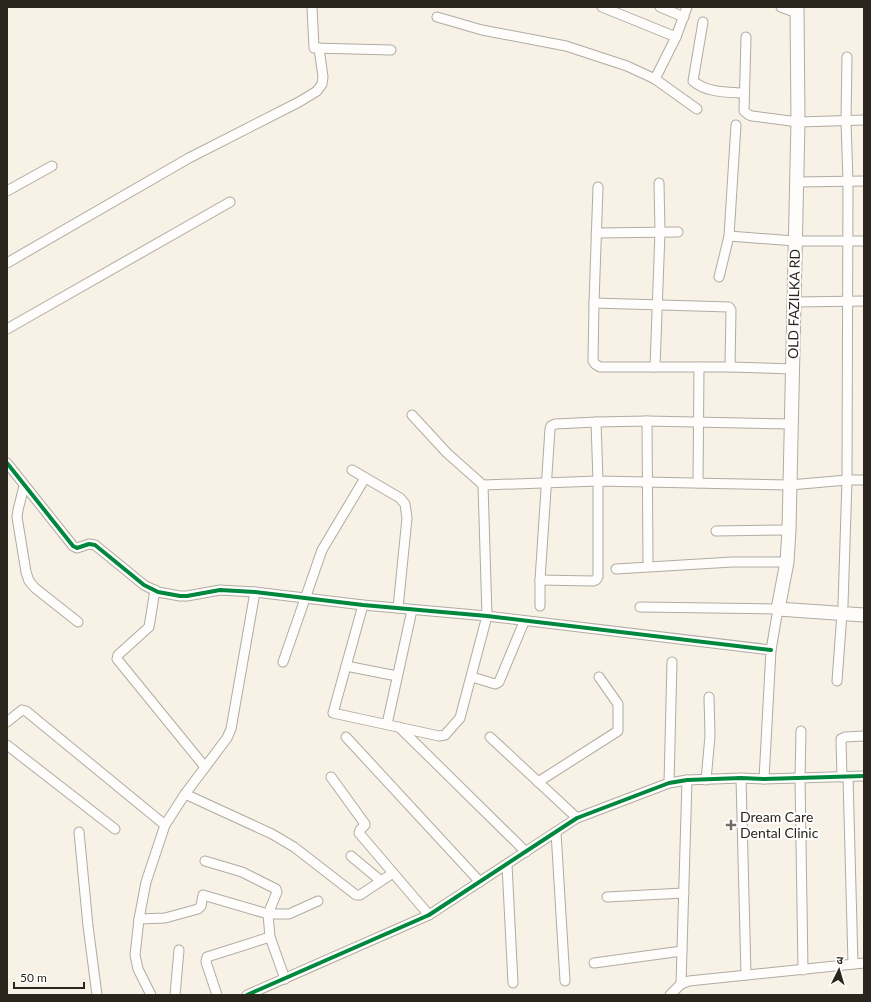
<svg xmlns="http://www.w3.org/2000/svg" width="871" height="1002" font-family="Lato,'Noto Sans Devanagari',sans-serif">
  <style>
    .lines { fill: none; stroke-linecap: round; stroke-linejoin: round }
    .street-casing { stroke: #b0aca3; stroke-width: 11 }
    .secondary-casing { stroke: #b0aca3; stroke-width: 15 }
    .street { stroke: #fefdfb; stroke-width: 9 }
    .secondary { stroke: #fefdfb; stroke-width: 13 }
    .cycleway-casing { stroke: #fff; stroke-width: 6 }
    .cycleway { stroke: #00873e; stroke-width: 4 }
    .poi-dot { fill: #726d64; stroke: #fff; stroke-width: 1.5 }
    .labels { text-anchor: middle; stroke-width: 4; stroke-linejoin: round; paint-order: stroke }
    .street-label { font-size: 14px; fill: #2a261e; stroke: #fff }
    .poi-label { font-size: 14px; fill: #2a261e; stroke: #fff; text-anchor: start }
  </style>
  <rect width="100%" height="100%" fill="#f7f1e6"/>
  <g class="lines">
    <defs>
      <g id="street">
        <path d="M 312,7 L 314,48 L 391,50"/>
        <path d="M 602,7 L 676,37"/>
        <path d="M 660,7 L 684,17"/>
        <path d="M 781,7 L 797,13"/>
        <path d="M 437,17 L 482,30 L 566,46 L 627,66 L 655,79 L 697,109"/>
        <path d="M 703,22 L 693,81 C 707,93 727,92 744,93"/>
        <path d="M 746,37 L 744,111 L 749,115 L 752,116 L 798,122 L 864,120"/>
        <path d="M 655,79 L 676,37 L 687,7"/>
        <path d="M 797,182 L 864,181"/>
        <path d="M 598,187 L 594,303 L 593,361 L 595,364 L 600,367 L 730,367 L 793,369"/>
        <path d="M 7,191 L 52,166"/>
        <path d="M 596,233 L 678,232"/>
        <path d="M 729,236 L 795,241 L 864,241"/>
        <path d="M 7,263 L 189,158 L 299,102 L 317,91 L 322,84 L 323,77 L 319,48"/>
        <path d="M 719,277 L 729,236 L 736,125"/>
        <path d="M 794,302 L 864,301"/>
        <path d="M 594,303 L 729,307 L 731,310 L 730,367"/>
        <path d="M 7,329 L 230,202"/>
        <path d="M 655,367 L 660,232 L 659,183"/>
        <path d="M 412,415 L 447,453 L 483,485 L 598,481 L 790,485 L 847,480 L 864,480"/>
        <path d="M 647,421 L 648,561"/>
        <path d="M 7,463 L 73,546 L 77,548 L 89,544 L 95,545 L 144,585 L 158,592 L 180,596 L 187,596 L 220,590 L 255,592 L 363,605 L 487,616 L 771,650"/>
        <path d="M 352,470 L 400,498 L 405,504 L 407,518 L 398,608"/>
        <path d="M 698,483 L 699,367"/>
        <path d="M 24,486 L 18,510 L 17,517 L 26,572 L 29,581 L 35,588 L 78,622"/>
        <path d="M 716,531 L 789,530"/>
        <path d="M 616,569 L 732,562 L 787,562"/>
        <path d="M 540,580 L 593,581 L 596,580 L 598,577 L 598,481 L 596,422"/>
        <path d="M 155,590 L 149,627 L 118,655 L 117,659 L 205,767"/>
        <path d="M 363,605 L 333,713 L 439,736 L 445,735 L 460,718 L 487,616 L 483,485"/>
        <path d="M 843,605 L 847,480 L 848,182 L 846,121 L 847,57"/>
        <path d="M 540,606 L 540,580 L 550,429 L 551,426 L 555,424 L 596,422 L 647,421 L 791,424"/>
        <path d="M 640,607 L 778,609 L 771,650 L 764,779"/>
        <path d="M 283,662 L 322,550 L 365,478"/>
        <path d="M 346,666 L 397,676"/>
        <path d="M 472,677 L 495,684 L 499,682 L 524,622"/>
        <path d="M 837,681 L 842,613"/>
        <path d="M 7,722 L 22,710 L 26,711 L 165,825"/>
        <path d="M 387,724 L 412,610"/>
        <path d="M 399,727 L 526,852"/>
        <path d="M 801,731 L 800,778 L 803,970"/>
        <path d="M 346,737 L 480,882"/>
        <path d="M 490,737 L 577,818"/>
        <path d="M 7,745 L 115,829"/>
        <path d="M 331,777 L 365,824 L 365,825 L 360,830 L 359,833 L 429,915"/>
        <path d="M 842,777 L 841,739 L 845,737 L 864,736"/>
        <path d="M 848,777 L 853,964"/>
        <path d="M 741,778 L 746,975"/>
        <path d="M 706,780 L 710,736 L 709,697"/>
        <path d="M 538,782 L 618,731 L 618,704 L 599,677"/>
        <path d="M 669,783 L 672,662"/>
        <path d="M 185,794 L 272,834 L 294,847 L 356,895 L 360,895 L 393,873"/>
        <path d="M 79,832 L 88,926 L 97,995"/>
        <path d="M 556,832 L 565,981"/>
        <path d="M 351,856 L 381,881"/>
        <path d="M 205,861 L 242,872 L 276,889 L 277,892 L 268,914 L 289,914 L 318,901"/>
        <path d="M 507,865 L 513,983"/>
        <path d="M 607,897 L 684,893"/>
        <path d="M 139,919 L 165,918 L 198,909 L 201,906 L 203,895 L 268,914 L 270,937 L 285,979"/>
        <path d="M 594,963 L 682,951"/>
        <path d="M 681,984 L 687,780"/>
        <path d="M 151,995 L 138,969 L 135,955 L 139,919 L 146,882 L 165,825 L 185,794 L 227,738 L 231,729 L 255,592"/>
        <path d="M 175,995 L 179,950"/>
        <path d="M 217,995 L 206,962 L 207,957 L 270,937"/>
        <path d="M 247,995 L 429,915 L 577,818 L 669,783 L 687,780 L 741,778 L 764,779 L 864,776"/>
        <path d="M 670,995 L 681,984 L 689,981 L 864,963"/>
      </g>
      <path id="secondary" d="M 797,7 L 798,122 L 789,530 L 787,562 L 778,609 L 864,615"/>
    </defs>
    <use href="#street" class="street-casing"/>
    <use href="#secondary" class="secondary-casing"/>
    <use href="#street" class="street"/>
    <use href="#secondary" class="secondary"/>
    <defs>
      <g id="cycleway">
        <path d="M 7,463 L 73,546 L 77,548 L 89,544 L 95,545 L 144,585 L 158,592 L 180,596 L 187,596 L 220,590 L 255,592 L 363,605 L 487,616 L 771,650"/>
        <path d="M 247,995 L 429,915 L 577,818 L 669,783 L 687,780 L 741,778 L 764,779 L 864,776"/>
      </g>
    </defs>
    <use href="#cycleway" class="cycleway-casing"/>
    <use href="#cycleway" class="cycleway"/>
  </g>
  <path class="poi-dot" d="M729 819h4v4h4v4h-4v4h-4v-4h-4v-4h4z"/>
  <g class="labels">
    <g class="street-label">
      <text transform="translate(794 304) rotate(-89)" y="5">OLD FAZILKA RD</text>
    </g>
    <g class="poi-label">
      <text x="740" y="822">Dream Care<tspan x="740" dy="16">Dental Clinic</tspan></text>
    </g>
  </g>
  <rect width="871" height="1002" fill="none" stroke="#2a261e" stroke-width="16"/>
  <g transform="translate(839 970) rotate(5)" stroke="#ffffff" stroke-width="3" paint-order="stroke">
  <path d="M0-3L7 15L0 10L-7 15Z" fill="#2a261e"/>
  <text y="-6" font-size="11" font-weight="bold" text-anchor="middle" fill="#2a261e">उ</text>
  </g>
  <path d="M14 982v6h70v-6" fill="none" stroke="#2a261e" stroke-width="2"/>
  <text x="20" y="982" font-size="12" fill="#2a261e" stroke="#ffffff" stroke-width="3" paint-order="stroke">50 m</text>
</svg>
